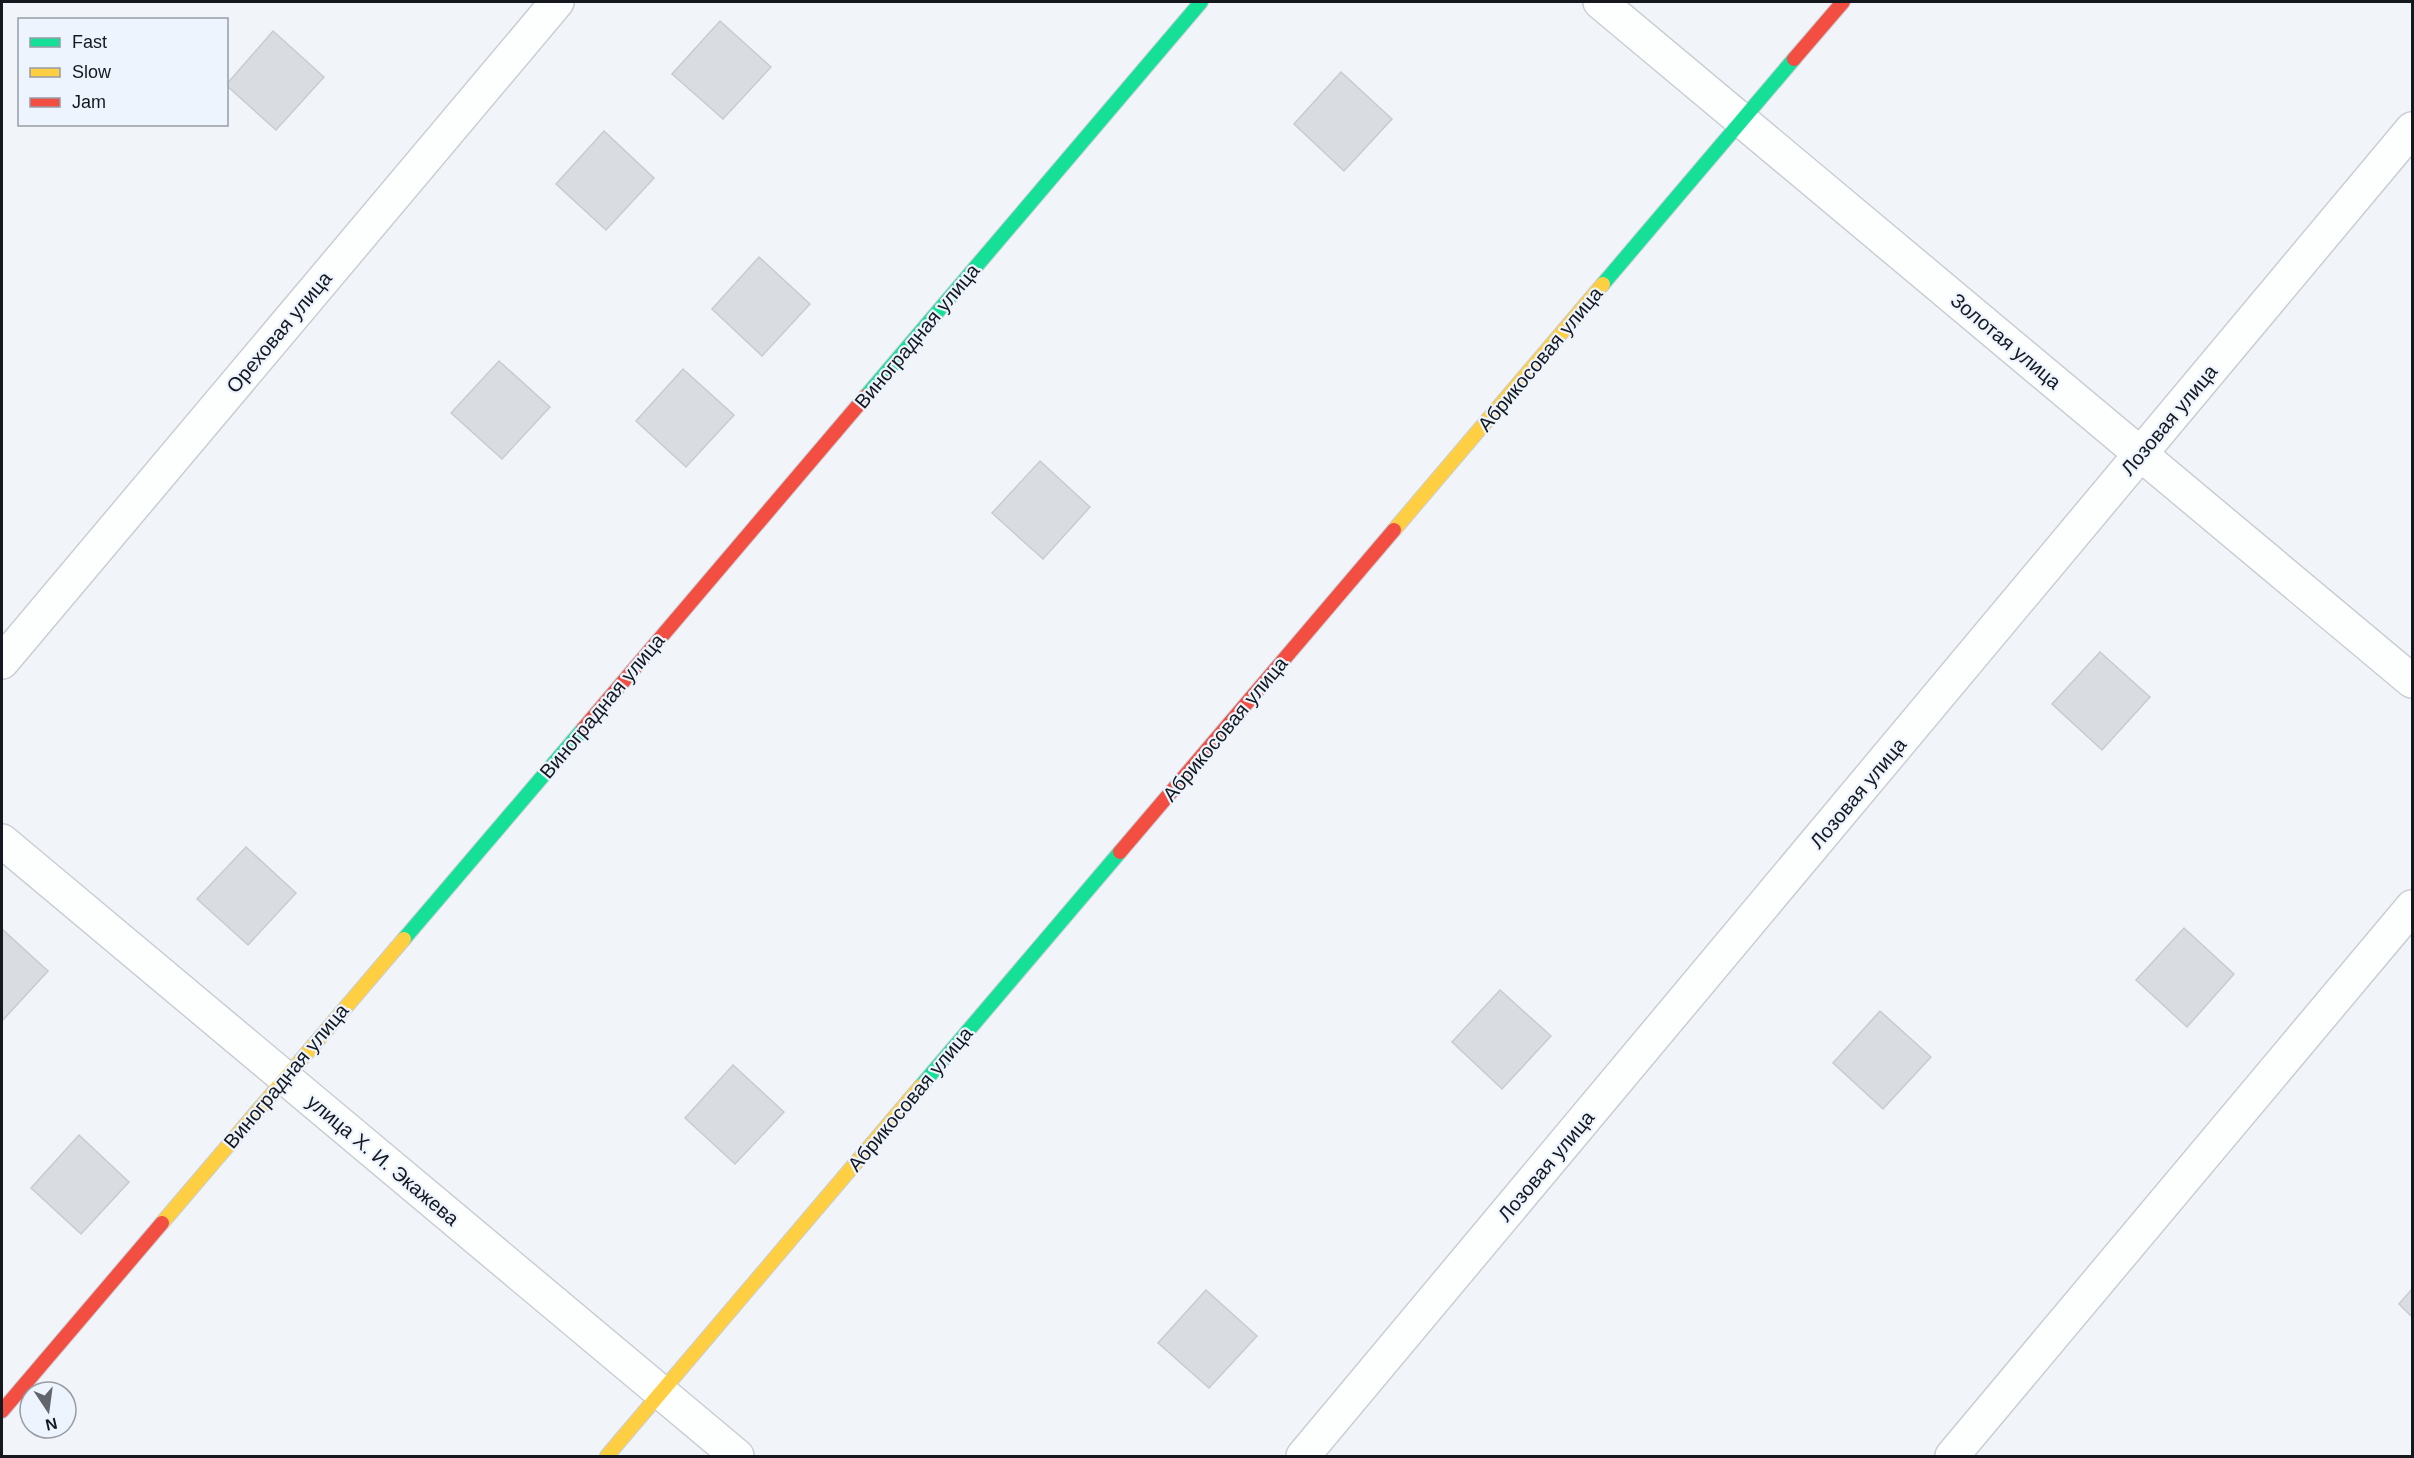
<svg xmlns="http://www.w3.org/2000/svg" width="2414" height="1458" font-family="Arial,sans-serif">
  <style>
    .building { fill: #d9dde2; stroke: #c8ccd1; stroke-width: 1.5 }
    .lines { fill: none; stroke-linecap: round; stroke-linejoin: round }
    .street-casing { stroke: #caced4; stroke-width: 36 }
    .fast-casing { stroke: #caced4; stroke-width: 16 }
    .slow-casing { stroke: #caced4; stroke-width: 16 }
    .jam-casing { stroke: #caced4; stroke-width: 16 }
    .street { stroke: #fdfefe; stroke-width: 33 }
    .fast { stroke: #16e098; stroke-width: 14 }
    .slow { stroke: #ffcf43; stroke-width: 14 }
    .jam { stroke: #f24e42; stroke-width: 14 }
    .labels { text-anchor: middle; stroke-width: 4.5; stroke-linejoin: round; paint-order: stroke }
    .street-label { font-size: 20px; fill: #15191f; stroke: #edf4fe }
  </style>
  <rect width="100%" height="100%" fill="#f1f5fa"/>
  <g class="building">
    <path d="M 720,21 L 771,67 L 723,119 L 672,74 Z"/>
    <path d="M 273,31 L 324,77 L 276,130 L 226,85 Z"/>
    <path d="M 1341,72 L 1392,119 L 1344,171 L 1294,124 Z"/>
    <path d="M 604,131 L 654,178 L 606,230 L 556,184 Z"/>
    <path d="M 759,257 L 810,304 L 762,356 L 712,309 Z"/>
    <path d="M 499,361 L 550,407 L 502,459 L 451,413 Z"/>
    <path d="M 683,369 L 734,415 L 686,467 L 636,421 Z"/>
    <path d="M 1040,461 L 1090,507 L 1043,559 L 992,513 Z"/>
    <path d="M 2100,652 L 2150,697 L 2102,750 L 2052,704 Z"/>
    <path d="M 246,847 L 296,893 L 248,945 L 197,899 Z"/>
    <path d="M 2184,928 L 2234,974 L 2187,1027 L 2136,980 Z"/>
    <path d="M 2,929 L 48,971 L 2,1021 Z"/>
    <path d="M 1500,990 L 1551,1036 L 1502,1089 L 1452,1042 Z"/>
    <path d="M 1880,1011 L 1931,1057 L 1883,1109 L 1833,1063 Z"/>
    <path d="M 733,1065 L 784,1112 L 735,1164 L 685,1118 Z"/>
    <path d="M 79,1135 L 129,1182 L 81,1234 L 31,1188 Z"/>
    <path d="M 2412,1289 L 2412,1317 L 2399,1304 Z"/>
    <path d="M 1206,1290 L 1257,1336 L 1209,1388 L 1158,1343 Z"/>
  </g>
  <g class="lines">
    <defs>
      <g id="street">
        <path d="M 1600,2 L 2412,681"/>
        <path d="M 2,662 L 557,2"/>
        <path d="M 2,841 L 737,1456"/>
        <path d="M 1303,1456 L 2412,129"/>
        <path d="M 1952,1456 L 2412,907"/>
      </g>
      <g id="fast">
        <path d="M 1603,284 L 1794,59"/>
        <path d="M 866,396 L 1201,2"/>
        <path d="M 404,939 L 583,729"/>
        <path d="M 921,1086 L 1120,852"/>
      </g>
      <g id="slow">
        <path d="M 1394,530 L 1603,284"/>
        <path d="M 162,1223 L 404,939"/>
        <path d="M 607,1456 L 921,1086"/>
      </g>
      <g id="jam">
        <path d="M 1794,59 L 1843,2"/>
        <path d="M 583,729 L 866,396"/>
        <path d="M 1120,852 L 1394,530"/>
        <path d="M 2,1411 L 162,1223"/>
      </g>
    </defs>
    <use href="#street" class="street-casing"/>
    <use href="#fast" class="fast-casing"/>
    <use href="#slow" class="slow-casing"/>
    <use href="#jam" class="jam-casing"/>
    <use href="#street" class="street"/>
    <use href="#fast" class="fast"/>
    <use href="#slow" class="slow"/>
    <use href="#jam" class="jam"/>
  </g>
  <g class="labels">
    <g class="street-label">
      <text transform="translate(279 332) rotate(-50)" y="7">Ореховая улица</text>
      <text transform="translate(917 336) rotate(-50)" y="7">Виноградная улица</text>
      <text transform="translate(2006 341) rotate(40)" y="7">Золотая улица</text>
      <text transform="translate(1540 359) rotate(-50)" y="7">Абрикосовая улица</text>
      <text transform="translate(2169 420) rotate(-50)" y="7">Лозовая улица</text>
      <text transform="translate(602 706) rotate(-50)" y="7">Виноградная улица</text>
      <text transform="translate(1225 729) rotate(-50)" y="7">Абрикосовая улица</text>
      <text transform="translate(1858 793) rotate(-50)" y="7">Лозовая улица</text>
      <text transform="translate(286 1076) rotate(-50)" y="7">Виноградная улица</text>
      <text transform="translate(910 1099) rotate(-50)" y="7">Абрикосовая улица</text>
      <text transform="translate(383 1160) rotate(40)" y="7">улица Х. И. Экажева</text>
      <text transform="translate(1546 1166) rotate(-50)" y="7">Лозовая улица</text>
    </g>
  </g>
  <rect width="2414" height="1458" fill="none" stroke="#15191f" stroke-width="6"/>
  <rect x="18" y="18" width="210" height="108" fill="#edf4fe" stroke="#979ca5" stroke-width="1.5"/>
  <rect x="30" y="38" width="30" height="9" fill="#16e098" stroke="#979ca5" stroke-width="1.5"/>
  <text x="72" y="48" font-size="18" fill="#15191f">Fast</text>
  <rect x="30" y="68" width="30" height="9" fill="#ffcf43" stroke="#979ca5" stroke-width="1.5"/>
  <text x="72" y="78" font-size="18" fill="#15191f">Slow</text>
  <rect x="30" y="98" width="30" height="9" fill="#f24e42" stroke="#979ca5" stroke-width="1.5"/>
  <text x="72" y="108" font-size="18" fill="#15191f">Jam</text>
  <g transform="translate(48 1410) rotate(167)"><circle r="28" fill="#edf4fe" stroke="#979ca5" stroke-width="1.5"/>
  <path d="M0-4.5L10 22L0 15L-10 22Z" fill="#62666c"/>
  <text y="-9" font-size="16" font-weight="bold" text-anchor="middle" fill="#15191f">N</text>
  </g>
</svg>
